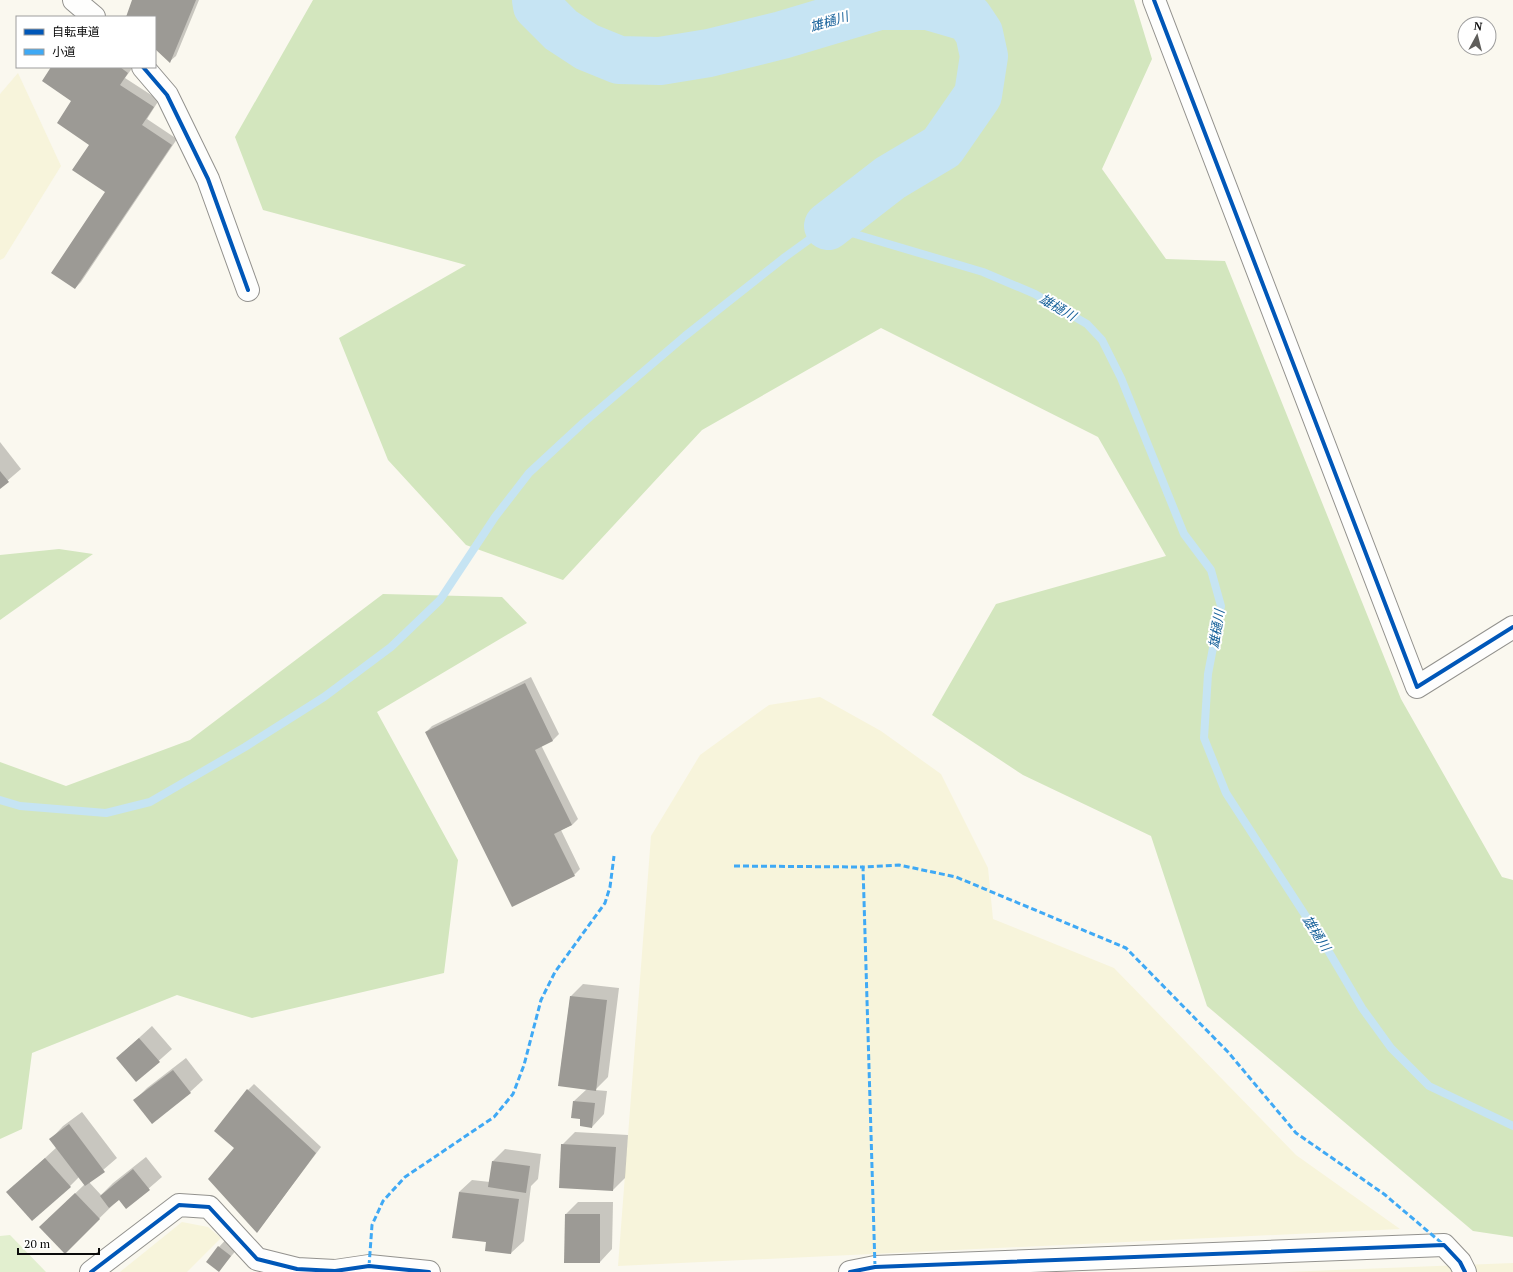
<svg xmlns="http://www.w3.org/2000/svg" width="1513" height="1272" font-family="'PT Serif','Noto Sans JP',serif">
  <style>
    .farmland { fill: #f7f4db }
    .green { fill: #e2efcf }
    .forest { fill: #d3e6be }
    .shadow { fill: #0003 }
    .lines { fill: none; stroke-linecap: round; stroke-linejoin: round }
    .stream { stroke: #c6e4f3; stroke-width: 8 }
    .river { stroke: #c6e4f3; stroke-width: 48 }
    .building { fill: #9c9a95 }
    .street-casing { stroke: #93928e; stroke-width: 24 }
    .street { stroke: #fefefd; stroke-width: 22 }
    .quiet { stroke: #3fa9f5; stroke-width: 3; stroke-dasharray: 6 3; stroke-linecap: butt }
    .cycleway-casing { stroke: #fff; stroke-width: 6 }
    .cycleway { stroke: #0057b8; stroke-width: 4 }
    .labels { text-anchor: middle; stroke-width: 4; stroke-linejoin: round; paint-order: stroke }
    .water-label { font-size: 13px; font-style: italic; fill: #17619a; stroke: #fff }
  </style>
  <rect width="100%" height="100%" fill="#faf8ef"/>
  <g class="farmland">
    <path d="M 18,73 L 61,166 L 4,258 L 0,260 L 0,94 Z"/>
    <path d="M 820,697 L 881,731 L 941,774 L 988,868 L 993,919 L 1114,968 L 1296,1155 L 1400,1229 L 618,1266 L 651,836 L 700,755 L 769,705 Z"/>
    <path d="M 182,1222 L 208,1227 L 221,1238 L 187,1272 L 120,1272 Z"/>
    <path d="M 1513,1263 L 1513,1272 L 1285,1272 Z"/>
  </g>
  <path class="green" d="M 10,1235 L 46,1272 L 0,1272 L 0,1236 Z"/>
  <g class="forest">
    <path d="M 313,0 L 1134,0 L 1152,59 L 1102,169 L 1166,259 L 1225,261 L 1401,699 L 1502,877 L 1513,880 L 1513,1237 L 1473,1231 L 1207,1006 L 1151,836 L 1023,775 L 932,715 L 996,604 L 1166,556 L 1098,437 L 881,328 L 702,430 L 563,580 L 466,545 L 388,460 L 339,338 L 466,265 L 263,210 L 235,137 Z"/>
    <path d="M 59,549 L 93,554 L 0,620 L 0,555 Z"/>
    <path d="M 383,594 L 502,597 L 527,623 L 377,712 L 458,860 L 444,973 L 252,1018 L 177,995 L 32,1053 L 22,1129 L 0,1139 L 0,762 L 66,786 L 190,740 Z"/>
  </g>
  <g class="shadow">
    <path d="M 133,0 L 199,0 L 176,56 L 170,61 L 155,48 L 155,17 L 127,17 Z"/>
    <path d="M 53,67 L 133,67 L 125,78 L 159,100 L 147,119 L 177,139 L 81,282 L 75,288 L 107,191 L 73,101 Z"/>
    <path d="M 0,442 L 21,469 L 0,487 Z"/>
    <path d="M 531,677 L 559,734 L 553,740 L 541,745 L 578,819 L 572,825 L 561,830 L 580,869 L 574,875 L 426,732 L 432,726 Z"/>
    <path d="M 583,984 L 619,988 L 608,1077 L 595,1090 L 607,1091 L 604,1114 L 592,1127 L 581,1118 L 574,1101 L 587,1089 L 571,996 Z"/>
    <path d="M 152,1026 L 172,1049 L 136,1081 L 117,1058 Z"/>
    <path d="M 186,1058 L 203,1080 L 190,1092 L 152,1122 L 135,1100 L 147,1088 Z"/>
    <path d="M 254,1084 L 321,1147 L 257,1232 L 236,1148 L 248,1090 Z"/>
    <path d="M 82,1112 L 117,1158 L 89,1182 L 101,1195 L 113,1183 L 146,1157 L 162,1177 L 126,1208 L 119,1199 L 65,1252 L 53,1215 L 85,1184 L 79,1177 L 70,1186 L 8,1192 L 57,1147 L 51,1139 L 63,1126 Z"/>
    <path d="M 575,1132 L 628,1135 L 625,1178 L 613,1190 L 562,1145 Z"/>
    <path d="M 505,1149 L 541,1154 L 538,1179 L 531,1186 L 524,1241 L 511,1253 L 487,1241 L 459,1192 L 472,1180 L 490,1182 L 493,1161 Z"/>
    <path d="M 578,1202 L 613,1202 L 612,1249 L 600,1262 L 566,1214 Z"/>
    <path d="M 231,1234 L 242,1243 L 219,1271 L 219,1247 Z"/>
  </g>
  <g class="lines">
    <path class="stream" d="M 0,800 L 20,806 L 106,813 L 150,802 L 245,747 L 324,697 L 391,647 L 440,600 L 495,517 L 529,473 L 583,423 L 685,336 L 785,257 L 828,226 L 983,272 L 1035,294 L 1087,324 L 1102,340 L 1121,378 L 1184,534 L 1211,570 L 1221,606 L 1208,674 L 1204,738 L 1226,793 L 1329,952 L 1362,1008 L 1391,1048 L 1429,1086 L 1513,1126"/>
    <path class="river" d="M 536,0 L 537,6 L 561,30 L 587,47 L 619,60 L 660,61 L 709,53 L 782,35 L 879,6 L 928,6 L 969,18 L 979,33 L 984,56 L 978,95 L 942,147 L 890,178 L 828,226"/>
  </g>
  <g class="building">
    <path d="M 132,0 L 196,0 L 170,63 L 155,49 L 155,17 L 126,17 Z"/>
    <path d="M 51,67 L 120,67 L 128,73 L 120,85 L 154,107 L 142,125 L 172,145 L 75,289 L 51,273 L 105,192 L 72,170 L 89,145 L 57,123 L 71,101 L 42,81 Z"/>
    <path d="M 0,471 L 9,482 L 0,489 Z"/>
    <path d="M 525,683 L 553,741 L 535,750 L 572,825 L 554,834 L 575,876 L 512,907 L 425,732 Z"/>
    <path d="M 570,996 L 607,1000 L 596,1091 L 558,1086 Z"/>
    <path d="M 139,1038 L 160,1062 L 136,1082 L 116,1058 Z"/>
    <path d="M 173,1070 L 191,1093 L 152,1124 L 133,1100 Z"/>
    <path d="M 247,1089 L 316,1153 L 257,1233 L 208,1179 L 234,1148 L 214,1131 Z"/>
    <path d="M 573,1101 L 595,1103 L 592,1128 L 580,1126 L 580,1119 L 571,1118 Z"/>
    <path d="M 69,1124 L 105,1172 L 85,1186 L 49,1139 Z"/>
    <path d="M 561,1144 L 616,1147 L 613,1191 L 559,1188 Z"/>
    <path d="M 45,1158 L 71,1187 L 32,1221 L 6,1192 Z"/>
    <path d="M 492,1161 L 530,1166 L 526,1193 L 488,1187 Z"/>
    <path d="M 133,1169 L 150,1190 L 126,1209 L 119,1200 L 109,1208 L 100,1196 Z"/>
    <path d="M 459,1192 L 519,1199 L 511,1254 L 485,1251 L 486,1242 L 452,1238 Z"/>
    <path d="M 75,1193 L 100,1219 L 65,1254 L 39,1227 Z"/>
    <path d="M 565,1214 L 600,1214 L 600,1263 L 564,1263 Z"/>
    <path d="M 218,1246 L 231,1256 L 219,1272 L 206,1262 Z"/>
  </g>
  <g class="lines">
    <defs>
      <g id="street">
        <path d="M 74,0 L 94,17"/>
        <path d="M 1154,0 L 1417,687 L 1513,627"/>
        <path d="M 143,67 L 167,95 L 208,179 L 248,290"/>
        <path d="M 91,1272 L 179,1205 L 209,1207 L 257,1259 L 297,1269 L 335,1271 L 369,1266 L 429,1272"/>
        <path d="M 850,1272 L 875,1267 L 1444,1245 L 1460,1262 L 1465,1272"/>
      </g>
    </defs>
    <use href="#street" class="street-casing"/>
    <use href="#street" class="street"/>
    <g class="quiet">
      <path d="M 734,866 L 863,867"/>
      <path d="M 369,1266 L 372,1225 L 383,1201 L 405,1177 L 494,1117 L 513,1094 L 524,1065 L 541,1000 L 555,972 L 605,903 L 610,887 L 614,856"/>
      <path d="M 875,1267 L 863,867 L 899,865 L 956,877 L 1126,948 L 1228,1052 L 1296,1133 L 1384,1194 L 1444,1245"/>
    </g>
    <defs>
      <g id="cycleway">
        <path d="M 1154,0 L 1417,687 L 1513,627"/>
        <path d="M 143,67 L 167,95 L 208,179 L 248,290"/>
        <path d="M 91,1272 L 179,1205 L 209,1207 L 257,1259 L 297,1269 L 335,1271 L 369,1266 L 429,1272"/>
        <path d="M 850,1272 L 875,1267 L 1444,1245 L 1460,1262 L 1465,1272"/>
      </g>
    </defs>
    <use href="#cycleway" class="cycleway-casing"/>
    <use href="#cycleway" class="cycleway"/>
  </g>
  <g class="labels">
    <g class="water-label">
      <text transform="translate(829 21) rotate(-17)" y="5">雄樋川</text>
      <text transform="translate(1058 307) rotate(30)" y="5">雄樋川</text>
      <text transform="translate(1216 629) rotate(-81)" y="5">雄樋川</text>
      <text transform="translate(1317 933) rotate(57)" y="5">雄樋川</text>
    </g>
  </g>
  <rect x="16" y="16" width="140" height="52" fill="#ffffff" stroke="#9d9d9d"/>
  <rect x="24" y="29" width="20" height="6" fill="#0057b8" stroke="#9d9d9d"/>
  <text x="52" y="36" font-size="12" fill="#0b0b0b">自転車道</text>
  <rect x="24" y="49" width="20" height="6" fill="#3fa9f5" stroke="#9d9d9d"/>
  <text x="52" y="56" font-size="12" fill="#0b0b0b">小道</text>
  <g transform="translate(1477 36) rotate(7)"><circle r="19" fill="#ffffff" stroke="#9d9d9d"/>
  <path d="M0-3L7 15L0 10L-7 15Z" fill="#5f5e5b"/>
  <text y="-6" font-size="11" font-weight="bold" text-anchor="middle" fill="#0b0b0b">N</text>
  </g>
  <path d="M18 1248v6h81v-6" fill="none" stroke="#0b0b0b" stroke-width="2"/>
  <text x="24" y="1248" font-size="12" fill="#0b0b0b" stroke="#ffffff" stroke-width="3" paint-order="stroke">20 m</text>
</svg>
